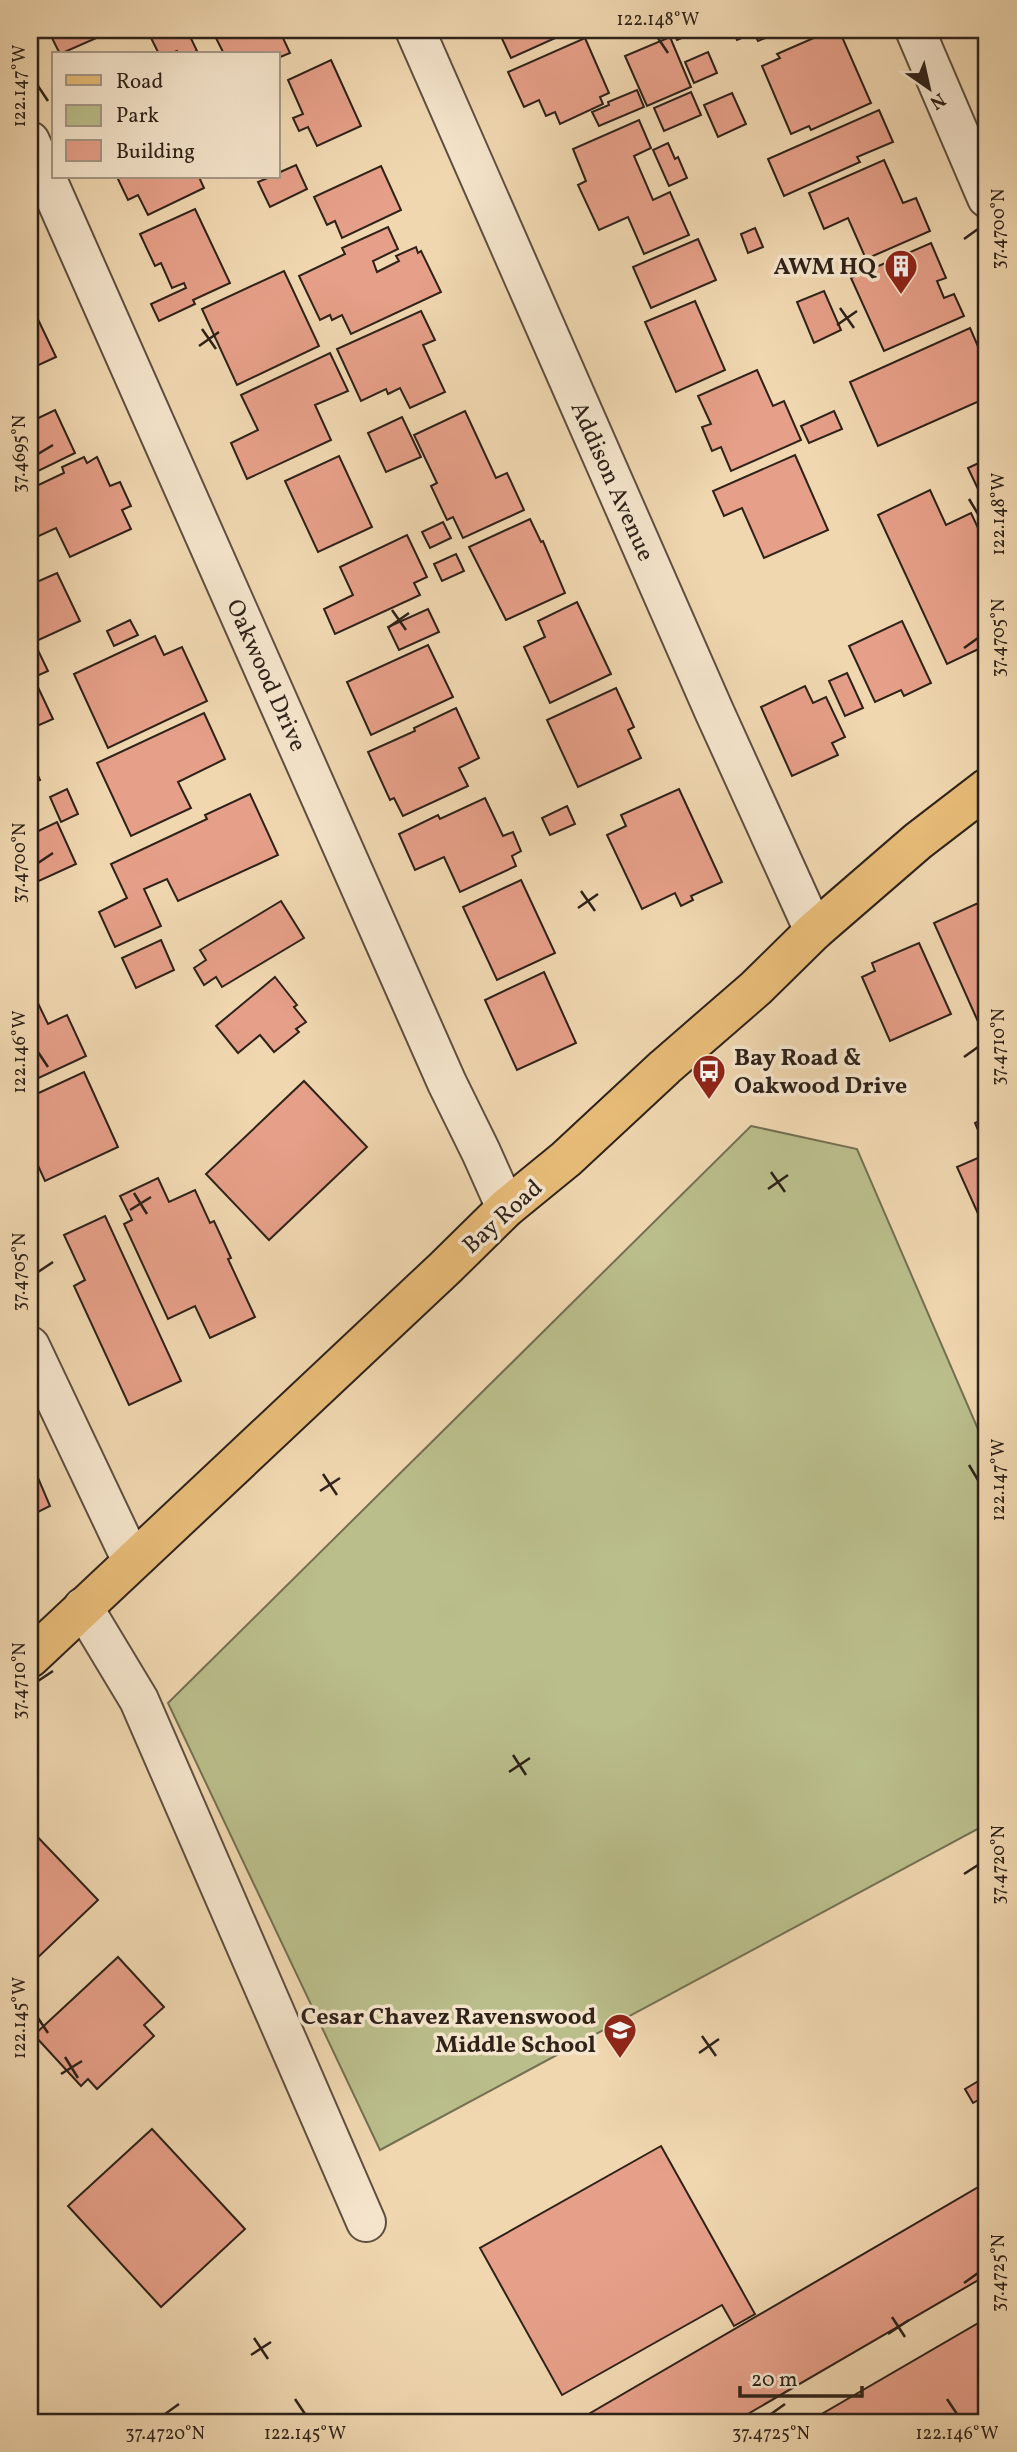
<svg xmlns="http://www.w3.org/2000/svg" width="1017" height="2452" font-family="Vollkorn,serif">
  <style>
    .green { fill: #babe8b; stroke: #747052; stroke-width: 2 }
    .building { fill: #e69f88; stroke: #2e2219; stroke-width: 2 }
    .lines { fill: none; stroke-linecap: round; stroke-linejoin: round }
    .minor-casing { stroke: #5e4f3f; stroke-width: 42 }
    .major-casing { stroke: #2e2219; stroke-width: 42 }
    .minor { stroke: #f5e5cc; stroke-width: 38 }
    .major { stroke: #e8bc78; stroke-width: 38 }
    .ticks { fill: none; stroke: #2e2219; stroke-width: 2.5 }
    .labels { text-anchor: middle; stroke-width: 7; stroke-linejoin: round; paint-order: stroke }
    .poi-label { font-size: 24px; font-weight: bold; fill: #2e2219; stroke: #f5e5cc; text-anchor: end }
    .street-label { font-size: 24px; fill: #2e2219; stroke: #f5e5cc }
    .neatline { fill: none; stroke: #2e2219; stroke-width: 2.5 }
    .ticks-label { font-size: 18px; text-anchor: middle; fill: #2e2219 }
  </style>
  <rect width="100%" height="100%" fill="#f0d7b0"/>
  <filter id="stains"><feTurbulence type="fractalNoise" baseFrequency=".00286" numOctaves="4"/><feColorMatrix values="0 0 0 0 .2 0 0 0 0 .09 0 0 0 0 .02 0 0 0 .5 -.17"/></filter>
  <radialGradient id="worn" r=".72"><stop offset=".6" stop-color="#630" stop-opacity="0"/><stop offset="1" stop-color="#630" stop-opacity=".3"/></radialGradient>
  <path class="green" d="M 751,1126 L 857,1149 L 987,1450 L 987,1824 L 380,2150 L 168,1703 Z"/>
  <g class="building">
    <path d="M 48,30 L 98,30 L 101,36 L 60,54 Z"/>
    <path d="M 147,30 L 187,30 L 197,51 L 189,54 L 179,54 L 177,51 L 169,54 L 159,54 Z"/>
    <path d="M 212,30 L 301,30 L 283,38 L 290,53 L 278,58 L 278,54 L 224,54 Z"/>
    <path d="M 498,30 L 573,30 L 511,58 Z"/>
    <path d="M 673,30 L 701,30 L 677,40 Z"/>
    <path d="M 733,30 L 784,30 L 758,41 L 754,33 L 737,40 Z"/>
    <path d="M 832,30 L 839,30 L 871,103 L 811,130 L 809,126 L 791,134 L 762,66 L 780,58 L 777,54 Z"/>
    <path d="M 670,37 L 691,87 L 647,106 L 625,56 Z"/>
    <path d="M 585,38 L 609,93 L 600,97 L 603,104 L 560,124 L 555,112 L 546,116 L 539,100 L 524,107 L 508,72 Z"/>
    <path d="M 708,52 L 717,73 L 694,83 L 685,62 Z"/>
    <path d="M 331,60 L 361,126 L 317,146 L 308,127 L 299,131 L 293,118 L 303,114 L 288,80 Z"/>
    <path d="M 637,90 L 644,107 L 599,126 L 592,112 L 609,105 L 608,102 Z"/>
    <path d="M 691,92 L 701,115 L 664,131 L 654,108 Z"/>
    <path d="M 732,93 L 746,124 L 718,137 L 704,105 Z"/>
    <path d="M 879,110 L 893,142 L 857,157 L 860,162 L 784,196 L 768,159 Z"/>
    <path d="M 639,120 L 651,148 L 634,156 L 653,200 L 670,192 L 689,235 L 644,254 L 628,217 L 599,230 L 578,185 L 586,181 L 573,149 Z"/>
    <path d="M 668,143 L 675,159 L 678,157 L 687,178 L 669,186 L 653,150 Z"/>
    <path d="M 884,160 L 903,203 L 916,198 L 930,231 L 866,259 L 848,218 L 824,229 L 809,193 Z"/>
    <path d="M 296,165 L 307,189 L 270,207 L 258,182 L 270,177 L 278,177 L 278,173 Z"/>
    <path d="M 381,166 L 401,210 L 342,238 L 335,221 L 327,225 L 314,197 Z"/>
    <path d="M 117,177 L 199,177 L 204,188 L 148,215 L 138,195 L 128,200 Z"/>
    <path d="M 195,209 L 230,283 L 193,300 L 195,304 L 159,321 L 151,304 L 186,288 L 184,283 L 172,288 L 161,263 L 155,266 L 140,234 Z"/>
    <path d="M 388,227 L 398,249 L 373,261 L 377,272 L 399,261 L 396,256 L 416,247 L 418,253 L 421,251 L 441,292 L 351,334 L 342,315 L 332,320 L 330,315 L 320,320 L 299,276 L 345,254 L 342,248 Z"/>
    <path d="M 755,228 L 763,247 L 748,253 L 741,234 Z"/>
    <path d="M 698,239 L 716,280 L 651,308 L 633,267 Z"/>
    <path d="M 931,243 L 946,278 L 937,281 L 944,298 L 954,294 L 964,316 L 884,351 L 851,278 Z"/>
    <path d="M 284,271 L 319,346 L 237,385 L 202,309 Z"/>
    <path d="M 824,291 L 841,330 L 814,343 L 797,302 Z"/>
    <path d="M 695,301 L 725,370 L 676,392 L 645,322 Z"/>
    <path d="M 34,311 L 56,357 L 30,369 L 30,313 Z"/>
    <path d="M 421,311 L 435,340 L 423,345 L 445,392 L 410,408 L 400,388 L 388,394 L 386,389 L 361,401 L 337,349 Z"/>
    <path d="M 970,328 L 987,367 L 987,383 L 979,387 L 984,399 L 878,446 L 850,382 Z"/>
    <path d="M 330,353 L 348,391 L 315,405 L 331,440 L 247,479 L 231,443 L 258,430 L 241,395 Z"/>
    <path d="M 757,370 L 773,406 L 784,401 L 801,440 L 731,471 L 721,447 L 712,451 L 702,427 L 711,424 L 698,396 Z"/>
    <path d="M 55,410 L 75,453 L 30,475 L 30,422 Z"/>
    <path d="M 465,411 L 496,478 L 507,473 L 524,510 L 463,538 L 453,517 L 447,520 L 431,486 L 437,483 L 414,435 Z"/>
    <path d="M 834,411 L 842,429 L 809,443 L 801,426 Z"/>
    <path d="M 402,417 L 421,457 L 386,472 L 368,433 Z"/>
    <path d="M 795,455 L 828,530 L 764,558 L 742,508 L 724,516 L 713,491 Z"/>
    <path d="M 339,456 L 372,527 L 318,552 L 285,481 Z"/>
    <path d="M 84,457 L 87,463 L 97,457 L 110,486 L 120,482 L 131,506 L 122,510 L 131,529 L 70,557 L 56,528 L 30,540 L 30,489 L 64,473 L 62,467 Z"/>
    <path d="M 987,459 L 987,508 L 968,468 Z"/>
    <path d="M 930,490 L 946,525 L 971,513 L 987,547 L 987,645 L 947,664 L 878,515 Z"/>
    <path d="M 530,519 L 541,542 L 543,541 L 565,593 L 506,620 L 469,547 Z"/>
    <path d="M 443,522 L 451,538 L 430,548 L 422,532 Z"/>
    <path d="M 407,535 L 427,577 L 414,583 L 420,595 L 335,634 L 324,609 L 353,595 L 340,567 Z"/>
    <path d="M 456,554 L 464,571 L 442,581 L 434,564 Z"/>
    <path d="M 57,573 L 80,621 L 34,642 L 48,671 L 30,679 L 30,585 Z"/>
    <path d="M 577,602 L 611,674 L 550,703 L 524,647 L 545,637 L 538,621 Z"/>
    <path d="M 428,609 L 439,632 L 399,650 L 388,627 Z"/>
    <path d="M 130,620 L 138,635 L 114,646 L 107,631 Z"/>
    <path d="M 902,621 L 931,683 L 904,696 L 901,690 L 875,702 L 849,646 Z"/>
    <path d="M 155,636 L 164,655 L 182,647 L 207,701 L 108,748 L 74,674 Z"/>
    <path d="M 428,645 L 453,697 L 371,735 L 347,682 Z"/>
    <path d="M 847,673 L 863,708 L 845,716 L 829,681 Z"/>
    <path d="M 36,683 L 53,719 L 30,729 L 30,685 Z"/>
    <path d="M 805,686 L 813,703 L 826,697 L 845,737 L 832,743 L 838,755 L 792,776 L 761,707 Z"/>
    <path d="M 616,688 L 634,727 L 628,730 L 641,758 L 578,787 L 547,720 Z"/>
    <path d="M 456,708 L 479,758 L 459,768 L 468,786 L 403,816 L 394,798 L 390,800 L 368,752 L 415,731 L 414,728 Z"/>
    <path d="M 204,713 L 225,759 L 178,782 L 191,808 L 131,836 L 97,763 Z"/>
    <path d="M 30,758 L 40,780 L 30,784 Z"/>
    <path d="M 67,789 L 78,814 L 61,822 L 50,797 Z"/>
    <path d="M 679,789 L 722,882 L 691,896 L 693,900 L 681,906 L 675,893 L 642,909 L 607,835 L 626,826 L 621,815 Z"/>
    <path d="M 250,794 L 278,855 L 178,901 L 167,879 L 144,889 L 161,926 L 115,947 L 99,912 L 127,898 L 111,864 L 207,819 L 205,815 Z"/>
    <path d="M 485,798 L 503,836 L 513,832 L 521,851 L 512,856 L 516,866 L 460,892 L 444,857 L 415,870 L 399,834 L 438,815 L 440,819 Z"/>
    <path d="M 567,806 L 575,824 L 550,835 L 542,818 Z"/>
    <path d="M 57,822 L 76,864 L 30,885 L 30,835 Z"/>
    <path d="M 521,880 L 555,953 L 497,980 L 463,907 Z"/>
    <path d="M 987,899 L 987,1034 L 984,1035 L 934,923 Z"/>
    <path d="M 281,901 L 304,938 L 222,987 L 216,977 L 204,985 L 194,968 L 206,960 L 200,950 Z"/>
    <path d="M 161,940 L 174,970 L 136,988 L 122,958 Z"/>
    <path d="M 919,943 L 951,1014 L 890,1041 L 862,977 L 875,971 L 872,963 Z"/>
    <path d="M 544,972 L 576,1043 L 517,1070 L 485,1000 Z"/>
    <path d="M 275,977 L 297,1005 L 294,1007 L 306,1022 L 296,1029 L 299,1032 L 274,1052 L 260,1035 L 238,1053 L 216,1026 Z"/>
    <path d="M 34,995 L 48,1024 L 67,1015 L 86,1056 L 30,1082 L 30,997 Z"/>
    <path d="M 84,1072 L 118,1147 L 45,1181 L 30,1148 L 30,1097 Z"/>
    <path d="M 304,1081 L 367,1147 L 269,1240 L 206,1174 Z"/>
    <path d="M 987,1117 L 987,1151 L 975,1123 Z"/>
    <path d="M 987,1154 L 987,1225 L 984,1227 L 957,1167 Z"/>
    <path d="M 158,1178 L 169,1202 L 195,1190 L 210,1223 L 214,1221 L 231,1258 L 228,1259 L 255,1317 L 210,1338 L 195,1306 L 168,1319 L 124,1224 L 132,1220 L 120,1196 Z"/>
    <path d="M 105,1216 L 181,1381 L 129,1405 L 74,1286 L 85,1280 L 64,1235 Z"/>
    <path d="M 30,1459 L 50,1506 L 30,1516 Z"/>
    <path d="M 30,1829 L 98,1900 L 30,1965 Z"/>
    <path d="M 118,1957 L 164,2007 L 144,2025 L 154,2036 L 97,2089 L 88,2079 L 81,2086 L 34,2035 Z"/>
    <path d="M 987,2076 L 987,2095 L 973,2103 L 965,2089 Z"/>
    <path d="M 152,2129 L 245,2229 L 161,2307 L 68,2206 Z"/>
    <path d="M 661,2146 L 755,2314 L 734,2326 L 722,2305 L 562,2395 L 480,2248 Z"/>
    <path d="M 987,2182 L 987,2275 L 734,2422 L 575,2422 Z"/>
    <path d="M 987,2318 L 987,2412 L 969,2422 L 808,2422 Z"/>
  </g>
  <g class="lines">
    <defs>
      <g id="minor">
        <path d="M 415,30 L 714,711 L 814,931"/>
        <path d="M 915,30 L 987,198"/>
        <path d="M 30,141 L 447,1083 L 481,1152 L 506,1208"/>
        <path d="M 30,1346 L 132,1561"/>
        <path d="M 83,1607 L 139,1700 L 366,2222"/>
      </g>
      <path id="major" d="M 30,1658 L 445,1268 L 506,1208 L 566,1159 L 665,1067 L 756,988 L 814,931 L 918,841 L 987,788"/>
    </defs>
    <use href="#minor" class="minor-casing"/>
    <use href="#major" class="major-casing"/>
    <use href="#minor" class="minor"/>
    <use href="#major" class="major"/>
  </g>
  <path class="ticks" d="M 658,38 L 668,53M 38,86 L 48,101M 964,239 L 978,229M 840,308 L 854,328M 837,325 L 857,311M 202,329 L 216,349M 199,346 L 219,332M 38,454 L 53,445M 969,499 L 978,514M 392,610 L 406,630M 389,627 L 409,613M 964,648 L 978,638M 38,863 L 53,853M 581,891 L 595,911M 578,908 L 598,894M 38,1052 L 48,1067M 964,1057 L 978,1047M 771,1172 L 785,1192M 768,1189 L 788,1175M 134,1193 L 147,1214M 130,1210 L 151,1197M 38,1272 L 53,1262M 969,1465 L 978,1480M 323,1474 L 337,1495M 320,1491 L 340,1478M 38,1681 L 53,1671M 513,1755 L 526,1775M 509,1772 L 530,1758M 964,1874 L 978,1865M 38,2018 L 48,2033M 702,2036 L 716,2056M 699,2053 L 719,2039M 65,2057 L 78,2078M 61,2074 L 82,2061M 964,2283 L 978,2273M 892,2317 L 905,2337M 888,2334 L 909,2320M 254,2338 L 268,2359M 251,2355 L 271,2342M 295,2399 L 305,2414M 947,2399 L 957,2414M 165,2414 L 179,2404M 771,2414 L 785,2404"/>
  <defs>
    <symbol id="building-pin" viewBox="-11 -11 22 30"><path d="M0 17L-7.5 6A9.5 9.5 0 1 1 7.5 6Z" fill="#8f2418" stroke="#f5e5cc"/><path d="M-4-6H4V6H1V3H-1V6H-4ZM-2.5-4.3h1.7v1.8h-1.7ZM.8-4.3h1.7v1.8H.8ZM-2.5-1h1.7V.8h-1.7ZM.8-1h1.7V.8H.8Z" fill="#fff"/></symbol>
    <symbol id="bus-pin" viewBox="-11 -11 22 30"><path d="M0 17L-7.5 6A9.5 9.5 0 1 1 7.5 6Z" fill="#8f2418" stroke="#f5e5cc"/><path d="M-5-6H5V4H4V6H2V4H-2V6H-4V4H-5ZM-3.5-4V0h7V-4ZM-3.5 1.2v1.5H-2V1.2ZM2 1.2v1.5H3.5V1.2Z" fill="#fff"/></symbol>
    <symbol id="school-pin" viewBox="-11 -11 22 30"><path d="M0 17L-7.5 6A9.5 9.5 0 1 1 7.5 6Z" fill="#8f2418" stroke="#f5e5cc"/><path d="M0-5L7-2L0 1L-7-2ZM-4 1L0 2.5L4 1V4Q0 6-4 4Z" fill="#fff"/></symbol>
  </defs>
  <g fill-rule="evenodd">
    <use href="#building-pin" x="882" y="247" width="38" height="52"/>
    <use href="#bus-pin" x="690" y="1052" width="38" height="52"/>
    <use href="#school-pin" x="601" y="2011" width="38" height="52"/>
  </g>
  <g class="labels">
    <g class="poi-label">
      <text x="876" y="274">AWM HQ</text>
      <text x="734" y="1065" text-anchor="start">Bay Road &amp;<tspan x="734" dy="28">Oakwood Drive</tspan></text>
      <text x="596" y="2024">Cesar Chavez Ravenswood<tspan x="596" dy="28">Middle School</tspan></text>
    </g>
    <g class="street-label">
      <text transform="translate(613 481) rotate(66)" y="8">Addison Avenue</text>
      <text transform="translate(267 675) rotate(66)" y="8">Oakwood Drive</text>
      <text transform="translate(502 1216) rotate(-42)" y="8">Bay Road</text>
    </g>
  </g>
  <rect width="1017" height="2452" fill="none" stroke="#f0d7b0" stroke-width="77"/>
  <rect x="52" y="52" width="228" height="126" fill="#f5e5cc" stroke="#a59784" stroke-width="2"/>
  <rect x="66" y="75" width="35" height="10" fill="#e8bc78" stroke="#a59784" stroke-width="2"/>
  <text x="116" y="88" font-size="21" fill="#2e2219">Road</text>
  <rect x="66" y="105" width="35" height="21" fill="#babe8b" stroke="#a59784" stroke-width="2"/>
  <text x="116" y="122" font-size="21" fill="#2e2219">Park</text>
  <rect x="66" y="140" width="35" height="21" fill="#e69f88" stroke="#a59784" stroke-width="2"/>
  <text x="116" y="158" font-size="21" fill="#2e2219">Building</text>
  <g transform="translate(929 88) rotate(146)" stroke="#f5e5cc" stroke-width="5" paint-order="stroke">
  <path d="M0-5L12 26L0 18L-12 26Z" fill="#2e2219"/>
  <text y="-10" font-size="19" font-weight="bold" text-anchor="middle" fill="#2e2219">N</text>
  </g>
  <path d="M740 2386v10h122v-10" fill="none" stroke="#2e2219" stroke-width="3.5"/>
  <text x="751" y="2386" font-size="21" fill="#2e2219" stroke="#f5e5cc" stroke-width="5" paint-order="stroke">20 m</text>
  <rect x="38" y="38" width="940" height="2376" class="neatline"/>
  <g class="ticks-label">
    <text x="658" y="25">122.148°W</text>
    <text transform="translate(19 86) rotate(-90)" y="6">122.147°W</text>
    <text transform="translate(998 229) rotate(-90)" y="6">37.4700°N</text>
    <text transform="translate(19 454) rotate(-90)" y="6">37.4695°N</text>
    <text transform="translate(998 514) rotate(-90)" y="6">122.148°W</text>
    <text transform="translate(998 638) rotate(-90)" y="6">37.4705°N</text>
    <text transform="translate(19 863) rotate(-90)" y="6">37.4700°N</text>
    <text transform="translate(998 1047) rotate(-90)" y="6">37.4710°N</text>
    <text transform="translate(19 1052) rotate(-90)" y="6">122.146°W</text>
    <text transform="translate(19 1272) rotate(-90)" y="6">37.4705°N</text>
    <text transform="translate(998 1480) rotate(-90)" y="6">122.147°W</text>
    <text transform="translate(19 1681) rotate(-90)" y="6">37.4710°N</text>
    <text transform="translate(998 1865) rotate(-90)" y="6">37.4720°N</text>
    <text transform="translate(19 2018) rotate(-90)" y="6">122.145°W</text>
    <text transform="translate(998 2273) rotate(-90)" y="6">37.4725°N</text>
    <text x="165" y="2439">37.4720°N</text>
    <text x="305" y="2439">122.145°W</text>
    <text x="771" y="2439">37.4725°N</text>
    <text x="957" y="2439">122.146°W</text>
  </g>
  <rect width="100%" height="100%" filter="url(#stains)"/>
  <rect width="100%" height="100%" fill="url(#worn)"/>
</svg>
